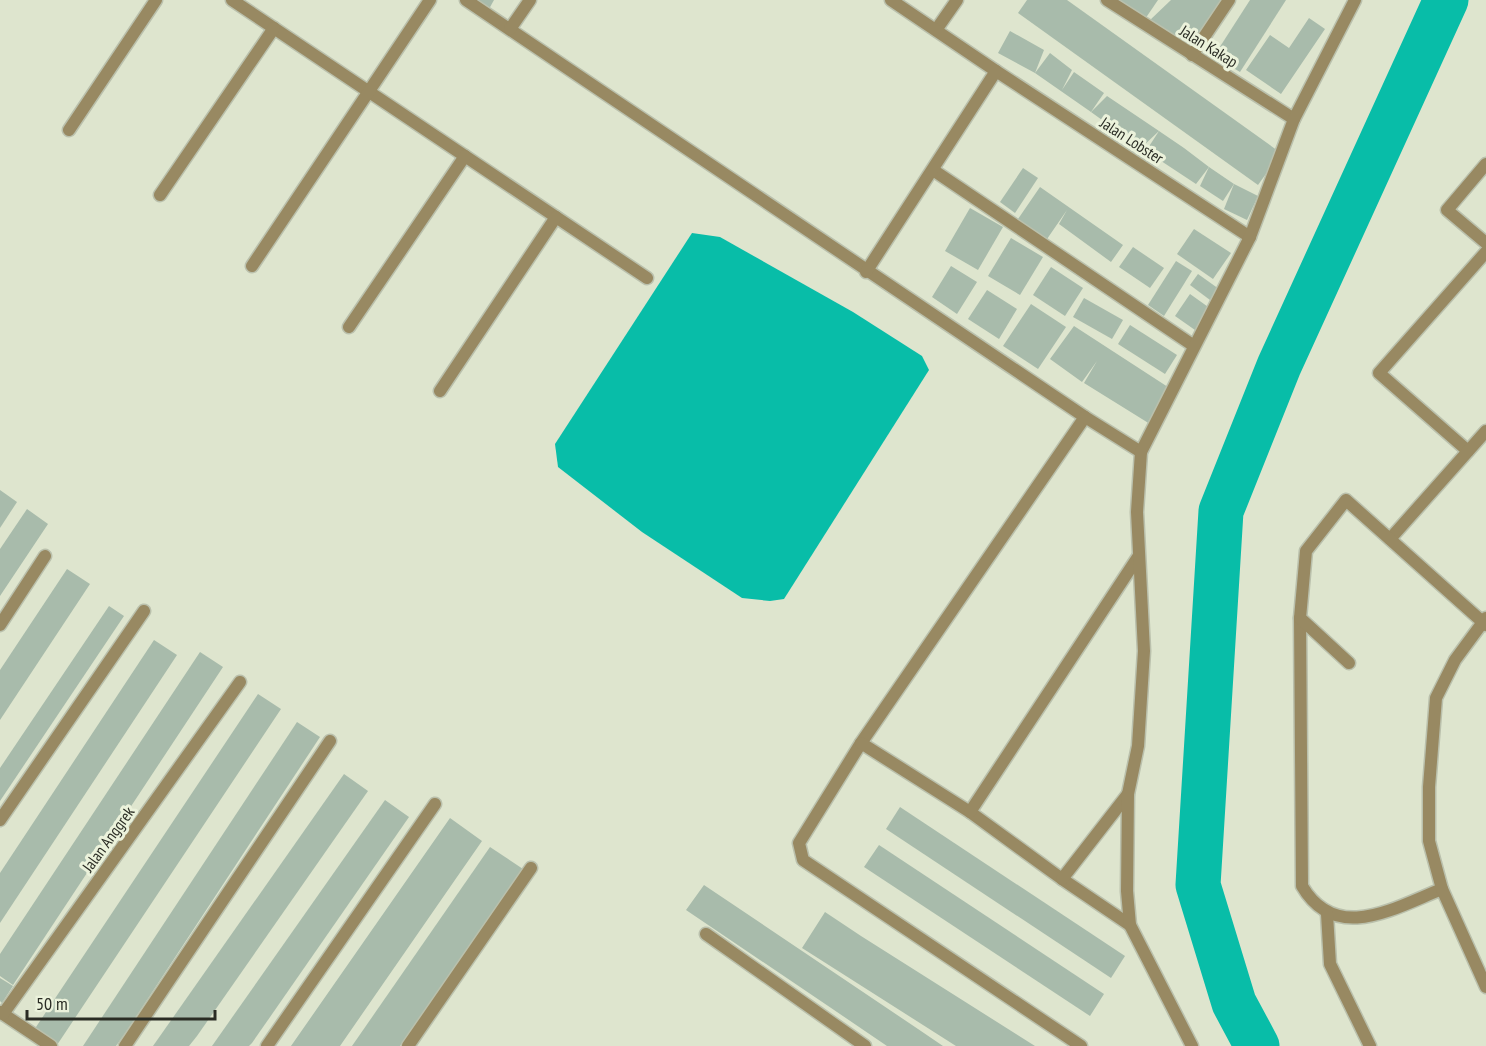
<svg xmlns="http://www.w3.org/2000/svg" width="1486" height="1046" font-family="'PT Sans Narrow',sans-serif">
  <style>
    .water { fill: #08bda8 }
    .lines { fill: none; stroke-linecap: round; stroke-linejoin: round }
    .river { stroke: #08bda8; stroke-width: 45 }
    .building { fill: #a8bbab }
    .minor-casing { stroke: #bac0ac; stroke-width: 15 }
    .minor { stroke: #988962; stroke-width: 12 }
    .labels { text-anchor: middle; stroke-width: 6; stroke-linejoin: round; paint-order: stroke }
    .street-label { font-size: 16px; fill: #2a2c24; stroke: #ebf2db }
  </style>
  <rect width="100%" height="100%" fill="#dee5ce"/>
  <path class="water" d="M 692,233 L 720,237 L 853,312 L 922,356 L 929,370 L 784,599 L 770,601 L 742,598 L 642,532 L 558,467 L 555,444 Z"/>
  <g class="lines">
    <path class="river" d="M 1257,1046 L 1234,1003 L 1198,885 L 1221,511 L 1279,366 L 1446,0"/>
  </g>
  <g class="building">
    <path d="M 473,0 L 494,0 L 489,9 Z"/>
    <path d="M 1027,0 L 1067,0 L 1281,153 L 1258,185 L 1018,13 Z"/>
    <path d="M 1117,0 L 1158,0 L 1143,22 Z"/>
    <path d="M 1171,0 L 1222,0 L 1191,45 L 1149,21 Z"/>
    <path d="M 1250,0 L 1286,0 L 1240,72 L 1214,56 Z"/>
    <path d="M 1309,18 L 1325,29 L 1281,94 L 1246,70 L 1270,35 L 1289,48 Z"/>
    <path d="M 1010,31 L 1044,50 L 1035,73 L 1050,53 L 1072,70 L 1062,90 L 1074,72 L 1104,93 L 1091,112 L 1035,73 L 998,53 Z"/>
    <path d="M 1107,96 L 1159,131 L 1184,148 L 1209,167 L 1196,184 L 1146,151 L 1159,131 L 1141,148 L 1091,112 Z"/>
    <path d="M 1209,167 L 1234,184 L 1223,201 L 1200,186 Z"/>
    <path d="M 1023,168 L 1038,178 L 1015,213 L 1000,202 Z"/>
    <path d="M 1234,184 L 1258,196 L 1247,220 L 1224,209 Z"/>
    <path d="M 1040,187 L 1123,245 L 1111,262 L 1059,224 L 1067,210 L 1047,239 L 1018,219 Z"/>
    <path d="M 970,208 L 1003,227 L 978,270 L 945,251 Z"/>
    <path d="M 1194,229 L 1231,253 L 1213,279 L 1177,254 Z"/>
    <path d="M 1011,238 L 1043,257 L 1020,295 L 988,276 Z"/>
    <path d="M 1133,247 L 1164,268 L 1150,288 L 1119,267 Z"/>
    <path d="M 1176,261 L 1192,271 L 1164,316 L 1148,305 Z"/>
    <path d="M 951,266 L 977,282 L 957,314 L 932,297 Z"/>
    <path d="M 1051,267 L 1083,288 L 1065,316 L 1033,295 Z"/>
    <path d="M 1198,274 L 1219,289 L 1210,300 L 1190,285 Z"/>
    <path d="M 987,290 L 1017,309 L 999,339 L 968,319 Z"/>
    <path d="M 1190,294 L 1211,309 L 1195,330 L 1175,316 Z"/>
    <path d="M 1084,298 L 1123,320 L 1112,339 L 1073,317 Z"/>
    <path d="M 1031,304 L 1066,327 L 1038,369 L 1003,346 Z"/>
    <path d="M 1130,325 L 1177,355 L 1165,374 L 1118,344 Z"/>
    <path d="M 1074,326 L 1171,389 L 1150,424 L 1084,383 L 1097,361 L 1082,382 L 1050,359 Z"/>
    <path d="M 0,490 L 17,502 L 0,528 Z"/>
    <path d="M 27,509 L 48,524 L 0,596 L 0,549 Z"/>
    <path d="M 67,569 L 90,584 L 0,720 L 0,670 Z"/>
    <path d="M 109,606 L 124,616 L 0,801 L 0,768 Z"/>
    <path d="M 154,640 L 177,655 L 0,923 L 0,873 Z"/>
    <path d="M 200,652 L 223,667 L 13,985 L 0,976 L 0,954 Z"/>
    <path d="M 258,694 L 281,709 L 57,1045 L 34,1030 Z"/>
    <path d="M 297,722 L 320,737 L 126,1032 L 116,1046 L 83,1046 Z"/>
    <path d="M 344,774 L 368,791 L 197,1036 L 189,1046 L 153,1046 Z"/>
    <path d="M 385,800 L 409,817 L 252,1043 L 249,1046 L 212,1046 Z"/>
    <path d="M 900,807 L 1125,956 L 1111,978 L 886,829 Z"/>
    <path d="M 450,818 L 482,841 L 457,877 L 340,1046 L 291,1046 Z"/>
    <path d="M 879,845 L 1104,994 L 1090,1016 L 864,867 Z"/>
    <path d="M 490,847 L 523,869 L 400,1046 L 352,1046 Z"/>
    <path d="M 704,885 L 918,1029 L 943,1046 L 887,1046 L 837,1012 L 686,910 Z"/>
    <path d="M 825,912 L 861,936 L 1035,1046 L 956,1046 L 802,948 Z"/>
    <path d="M 0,978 L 13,986 L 2,1003 L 0,1001 Z"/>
  </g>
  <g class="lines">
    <defs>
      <g id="minor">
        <path d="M 232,0 L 647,278"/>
        <path d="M 466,0 L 1085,417 L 861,743 L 799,843 L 803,860 L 1081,1046"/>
        <path d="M 1107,0 L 1294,119"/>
        <path d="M 510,29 L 530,0"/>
        <path d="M 936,30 L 957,0"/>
        <path d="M 1192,55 L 1229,0"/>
        <path d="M 996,71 L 1250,237"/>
        <path d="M 69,130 L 156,0"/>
        <path d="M 1486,164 L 1447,210 L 1486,243"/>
        <path d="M 933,170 L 1194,346"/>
        <path d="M 160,195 L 274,28"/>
        <path d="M 252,266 L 430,0"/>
        <path d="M 866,272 L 996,71 L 891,0"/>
        <path d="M 349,327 L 465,156"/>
        <path d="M 440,391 L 556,217"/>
        <path d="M 1085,417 L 1141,452"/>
        <path d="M 1468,451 L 1379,373 L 1486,252"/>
        <path d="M 1390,539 L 1486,431"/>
        <path d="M 1300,618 L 1302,886 C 1336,944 1394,908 1442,889"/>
        <path d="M 1486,618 L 1455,660 L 1436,698 L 1429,787 L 1429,841 L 1442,889 L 1486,987"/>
        <path d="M 0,625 L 45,556"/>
        <path d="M 1349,663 L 1300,618 L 1306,551 L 1346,500 L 1486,625"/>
        <path d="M 861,743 L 970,812 L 1062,879 L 1130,925"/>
        <path d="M 970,812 L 1138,557"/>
        <path d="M 0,820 L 144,611"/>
        <path d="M 1062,879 L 1128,794"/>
        <path d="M 1327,914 L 1330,964 L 1370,1046"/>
        <path d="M 706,934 L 865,1046"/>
        <path d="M 0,1012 L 51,1046"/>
        <path d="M 3,1014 L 240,682"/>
        <path d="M 125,1046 L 330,741"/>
        <path d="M 267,1046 L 435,804"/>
        <path d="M 408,1046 L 531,868"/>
        <path d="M 1192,1046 L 1130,925 L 1127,891 L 1128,794 L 1138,746 L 1144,651 L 1137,512 L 1141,452 L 1250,237 L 1294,119 L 1355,0"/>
      </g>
    </defs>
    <use href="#minor" class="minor-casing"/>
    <use href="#minor" class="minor"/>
  </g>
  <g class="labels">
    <g class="street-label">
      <text transform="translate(1209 46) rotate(32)" y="6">Jalan Kakap</text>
      <text transform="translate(1132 140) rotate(33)" y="6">Jalan Lobster</text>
      <text transform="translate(108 839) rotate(-54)" y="6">Jalan Anggrek</text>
    </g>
  </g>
  <path d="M27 1010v9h188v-9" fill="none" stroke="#2a2c24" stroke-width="3"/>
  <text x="36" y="1010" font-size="18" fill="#2a2c24" stroke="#ebf2db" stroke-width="4.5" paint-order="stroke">50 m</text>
</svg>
